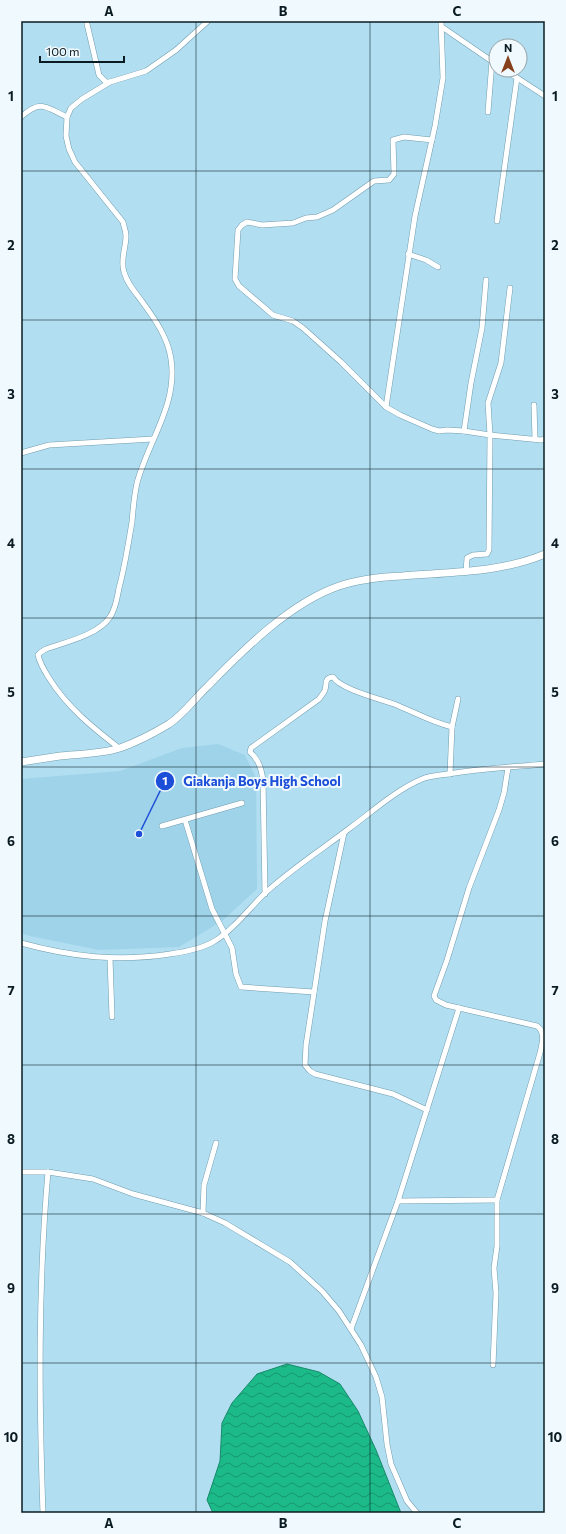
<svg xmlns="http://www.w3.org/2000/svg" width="566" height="1534" font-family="Commissioner,sans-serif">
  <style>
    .built { fill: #9ed3e9 }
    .water { fill: url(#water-waves); stroke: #178a6a }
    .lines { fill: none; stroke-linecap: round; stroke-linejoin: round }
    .street-casing { stroke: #729daf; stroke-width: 6 }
    .secondary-casing { stroke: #729daf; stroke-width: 8 }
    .street { stroke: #fff; stroke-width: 5 }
    .secondary { stroke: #fff; stroke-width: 7 }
    .grid { fill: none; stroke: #0a1c22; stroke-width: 1; stroke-opacity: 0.55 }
    .leader { fill: none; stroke: #1d4ed8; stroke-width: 1.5 }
    .callout-dot { fill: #1d4ed8; stroke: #f0f9fd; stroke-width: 1.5 }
    .mark-label { font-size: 12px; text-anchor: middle; font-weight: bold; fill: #fff }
    .callout-label { font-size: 13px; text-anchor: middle; font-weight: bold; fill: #1d4ed8; stroke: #f0f9fd; stroke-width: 4; stroke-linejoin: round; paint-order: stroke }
    .neatline { fill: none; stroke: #0a1c22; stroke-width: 1.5 }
    .grid-label { font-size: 13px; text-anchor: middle; font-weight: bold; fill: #0a1c22 }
  </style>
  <defs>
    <pattern id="water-waves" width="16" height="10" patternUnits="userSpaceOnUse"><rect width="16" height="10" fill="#1cb989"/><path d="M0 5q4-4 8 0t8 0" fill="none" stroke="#179670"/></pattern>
  </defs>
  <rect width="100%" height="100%" fill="#b1def1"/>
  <path class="built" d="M 218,744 L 245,755 L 256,778 L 257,889 L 222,921 L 179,947 L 99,950 L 30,936 L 21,933 L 21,779 L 120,771 L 182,748 Z"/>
  <path class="water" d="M 287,1364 L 319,1372 L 340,1384 L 358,1411 L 376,1450 L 401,1513 L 213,1513 L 207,1500 L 220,1461 L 222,1423 L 232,1403 L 257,1374 Z"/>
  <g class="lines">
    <defs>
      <g id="street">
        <path d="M 87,24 L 99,75 L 106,82 L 110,82"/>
        <path d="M 442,27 L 496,64"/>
        <path d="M 505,70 L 545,96"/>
        <path d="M 488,112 L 492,61"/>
        <path d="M 21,117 C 41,99 45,107 67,117"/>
        <path d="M 432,140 L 404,137 L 393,140 L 394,174 L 389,180 L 374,181 L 333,210 L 317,217 L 306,218 L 293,223 L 262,225 L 247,222 L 242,225 L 238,230 L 235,279 L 239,286 L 273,315 L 293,321 L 303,328 L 341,362 L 386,407 L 400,415 L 432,429 L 439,431 L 447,430 L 464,431 L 490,435 L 541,440 L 545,439"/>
        <path d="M 497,221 L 517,78"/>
        <path d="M 408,254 L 426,260 L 438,267"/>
        <path d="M 534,405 L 535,439"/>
        <path d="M 386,407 L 415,216 L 435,126 L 443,78 L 441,21"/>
        <path d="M 464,431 L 471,383 L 482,328 L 486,280"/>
        <path d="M 21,453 L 49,445 L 153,439"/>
        <path d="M 466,572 L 467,558 L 473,555 L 487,554 L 489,550 L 490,435 L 488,403 L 501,363 L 510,288"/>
        <path d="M 119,748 C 92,727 67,707 49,678 C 44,670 40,664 38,655 L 41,652 L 46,649 C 66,642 98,635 110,617 C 116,608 117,598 119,588 C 125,566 128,545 132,522 C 133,510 134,496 137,483 C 148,441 178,405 171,359 C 168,337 154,318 141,300 C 134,291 127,283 124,272 C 120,260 126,248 126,236 C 126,231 124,227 123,222 L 75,162 L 69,149 L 66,136 L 67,117 L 71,108 L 82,99 L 110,82 L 146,71 L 176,50 L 208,21"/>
        <path d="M 450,774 L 452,727 L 458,699"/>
        <path d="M 185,820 L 212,909 L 232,948 L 236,974 L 241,987 L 314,992"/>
        <path d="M 162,826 L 242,803"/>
        <path d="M 344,833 L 325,921 L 306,1045 L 305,1065 L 310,1071 L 315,1074 L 393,1094 L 427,1110"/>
        <path d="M 265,894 L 263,780 C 261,768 259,760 250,752 L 251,748 L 319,699 C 321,696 324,693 325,690 C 327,683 324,678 333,677 C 340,689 380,699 394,704 C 414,712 431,722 452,727"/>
        <path d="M 21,943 C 72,957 118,962 170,954 C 184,952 201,949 213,942 C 231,932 249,909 264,894 C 290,870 321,850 350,828 C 373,811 396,790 422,779 C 432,775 444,775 455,773 C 485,768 515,767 545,764"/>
        <path d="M 110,958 L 112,1017"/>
        <path d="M 21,1172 L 48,1172 L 93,1179 L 133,1194 L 203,1213 L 225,1223 L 290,1262 L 322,1291 L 339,1311 L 361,1345 L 376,1377 L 382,1397 L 387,1444 L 391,1464 L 407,1501 L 417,1513"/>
        <path d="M 398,1201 L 497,1200"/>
        <path d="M 203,1213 L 204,1185 L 216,1143"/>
        <path d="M 351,1329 L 398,1201 L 459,1008"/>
        <path d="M 493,1365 L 496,1293 L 494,1268 L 497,1246 L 497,1200 L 540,1053 C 542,1043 546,1033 537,1026 L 446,1005 L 436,1000 L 434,996 L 447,960 L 469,888 L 499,810 L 504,793 L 508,768"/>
        <path d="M 43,1513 C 39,1399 38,1285 48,1172"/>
      </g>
      <path id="secondary" d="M 21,762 C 34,760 47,758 60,756 C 80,754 101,754 120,748 C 137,742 154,733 169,724 C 184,714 195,698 208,686 C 244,649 290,603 339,586 C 359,579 381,577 402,576 C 450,572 500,573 545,554"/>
    </defs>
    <use href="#street" class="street-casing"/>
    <use href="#secondary" class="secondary-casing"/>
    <use href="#street" class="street"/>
    <use href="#secondary" class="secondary"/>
  </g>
  <path class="grid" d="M 196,21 L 196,1513M 370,21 L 370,1513M 21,171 L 545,171M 21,320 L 545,320M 21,469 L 545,469M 21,618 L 545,618M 21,767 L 545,767M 21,916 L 545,916M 21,1065 L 545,1065M 21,1214 L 545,1214M 21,1363 L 545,1363"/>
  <path class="leader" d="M139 834L165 781"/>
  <g class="callout-dot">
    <circle cx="139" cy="834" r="4"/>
    <circle cx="165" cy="781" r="10"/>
  </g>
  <g class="mark-label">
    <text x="165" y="785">1</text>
  </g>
  <g class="callout-label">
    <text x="262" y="786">Giakanja Boys High School</text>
  </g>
  <rect width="566" height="1534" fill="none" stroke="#f0f9fd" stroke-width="44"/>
  <g transform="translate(508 58)"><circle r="19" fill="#f0f9fd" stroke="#94a1a5"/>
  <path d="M0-3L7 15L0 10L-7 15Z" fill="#86401c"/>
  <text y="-6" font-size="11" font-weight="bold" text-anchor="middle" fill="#0a1c22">N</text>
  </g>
  <path d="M40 56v6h84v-6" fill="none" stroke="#0a1c22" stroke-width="2"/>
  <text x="46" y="56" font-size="12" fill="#0a1c22" stroke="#f0f9fd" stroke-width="3" paint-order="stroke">100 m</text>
  <rect x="22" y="22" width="522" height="1490" class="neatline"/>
  <g class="grid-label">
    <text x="109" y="16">A</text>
    <text x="283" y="16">B</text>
    <text x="457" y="16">C</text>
    <text x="11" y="101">1</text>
    <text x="555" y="101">1</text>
    <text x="11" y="250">2</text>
    <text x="555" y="250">2</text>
    <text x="11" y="399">3</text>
    <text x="555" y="399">3</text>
    <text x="11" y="548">4</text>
    <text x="555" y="548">4</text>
    <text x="11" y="697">5</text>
    <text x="555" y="697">5</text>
    <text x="11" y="846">6</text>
    <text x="555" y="846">6</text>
    <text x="11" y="995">7</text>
    <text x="555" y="995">7</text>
    <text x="11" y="1144">8</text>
    <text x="555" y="1144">8</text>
    <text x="11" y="1293">9</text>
    <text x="555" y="1293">9</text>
    <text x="11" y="1442">10</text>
    <text x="555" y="1442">10</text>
    <text x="109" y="1528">A</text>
    <text x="283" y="1528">B</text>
    <text x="457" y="1528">C</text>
  </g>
</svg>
